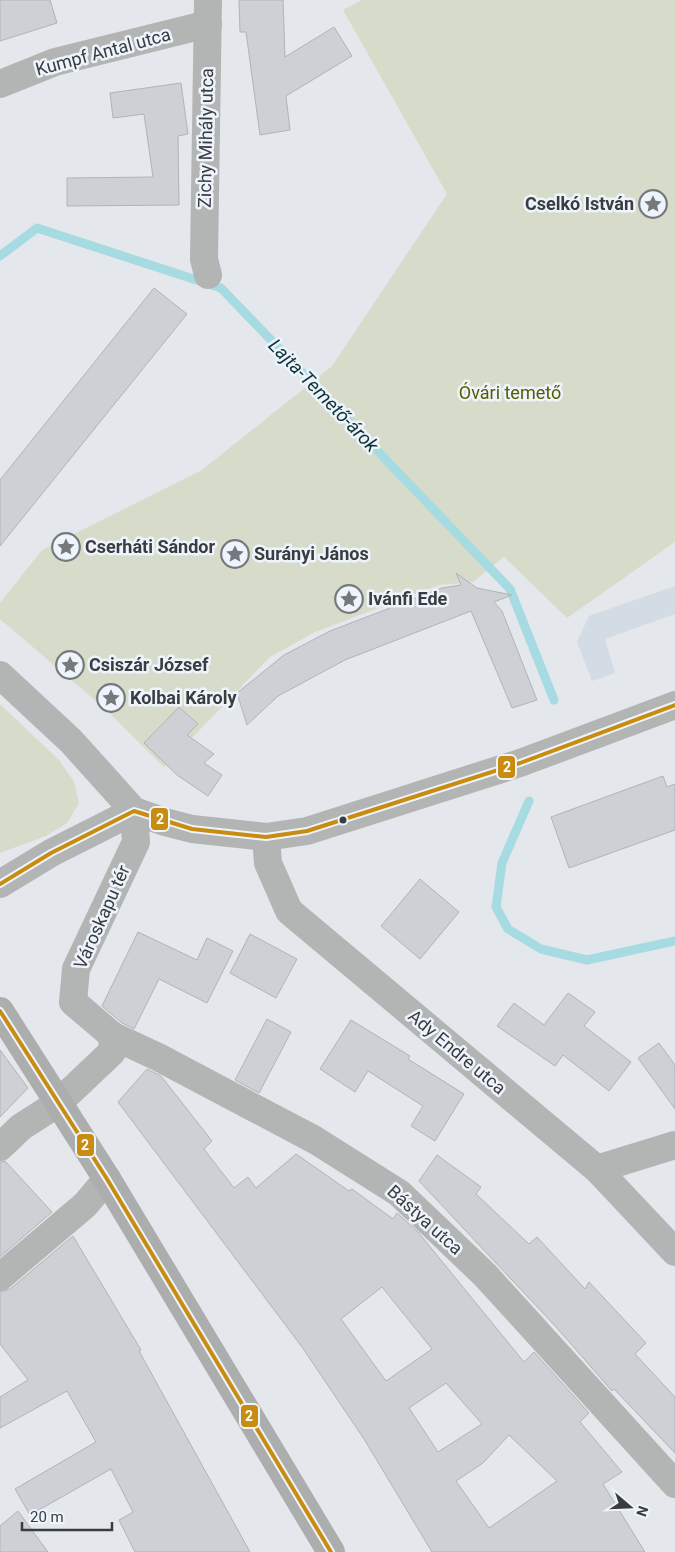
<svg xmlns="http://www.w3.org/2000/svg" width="675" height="1552" font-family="Roboto,sans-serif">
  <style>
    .built { fill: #d3dbe4 }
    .green { fill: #d7dcca }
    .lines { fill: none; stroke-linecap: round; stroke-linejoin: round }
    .stream { stroke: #a7dbe2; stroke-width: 9 }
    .building { fill: #cfd0d5; stroke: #b1b3b6; fill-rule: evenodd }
    .minor { stroke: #b3b4b4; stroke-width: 28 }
    .primary { stroke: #acadad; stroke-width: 28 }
    .bus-1-casing { stroke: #edf4fc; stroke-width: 8 }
    .bus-1 { stroke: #c88c10; stroke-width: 4 }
    .bus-dot { fill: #3a3d40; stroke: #edf4fc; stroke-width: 2 }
    .labels { text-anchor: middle; stroke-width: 5; stroke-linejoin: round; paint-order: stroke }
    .street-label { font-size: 18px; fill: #3a3d40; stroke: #edf4fc }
    .poi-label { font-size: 18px; font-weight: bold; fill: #3a3d40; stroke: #edf4fc; text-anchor: start }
    .park-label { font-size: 18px; fill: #555d00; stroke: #edf4fc }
    .water-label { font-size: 19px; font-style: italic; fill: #0e3236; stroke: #edf4fc }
    .line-badge { stroke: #edf4fc; stroke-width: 2 }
    .badge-label { font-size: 14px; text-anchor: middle; font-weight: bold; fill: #fff }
  </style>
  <rect width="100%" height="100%" fill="#e4e7ec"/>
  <path class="built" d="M 675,586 L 675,614 L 605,639 L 615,673 L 592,681 L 577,642 L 589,616 Z"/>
  <g class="green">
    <path d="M 362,0 L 675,0 L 675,542 L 567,618 L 504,557 L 473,582 L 439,585 L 315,632 L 270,657 L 164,767 L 104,708 L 0,619 L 0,603 L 42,550 L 202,470 L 332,366 L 447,194 L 343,10 Z"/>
    <path d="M 0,704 L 59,760 L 74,782 L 79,803 L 67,823 L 46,836 L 0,853 Z"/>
  </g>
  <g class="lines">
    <g class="stream">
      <path d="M 0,256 L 37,228 L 221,288 L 510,589 L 554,700"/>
      <path d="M 529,801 L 502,863 L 496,907 L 508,929 L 541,949 L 587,960 L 675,941"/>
    </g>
  </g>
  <g class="building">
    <path d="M 0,0 L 50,0 L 57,23 L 0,41 Z"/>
    <path d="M 239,0 L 283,0 L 285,57 L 334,27 L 352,56 L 286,96 L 290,130 L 260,135 L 246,32 L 240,32 Z"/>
    <path d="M 181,83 L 188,134 L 178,136 L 179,205 L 67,206 L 67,178 L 153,177 L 144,114 L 113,118 L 110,93 Z"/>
    <path d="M 154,288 L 187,314 L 0,546 L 0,480 Z"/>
    <path d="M 456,573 L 477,588 L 512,595 L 494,602 L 502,611 L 537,700 L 512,708 L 471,611 L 345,660 L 278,696 L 247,725 L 237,693 L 284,655 L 330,631 L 442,588 L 461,585 Z"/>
    <path d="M 179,707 L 198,724 L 187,735 L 214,754 L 204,763 L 222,775 L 208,796 L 177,775 L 144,743 Z"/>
    <path d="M 663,776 L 667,787 L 675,784 L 675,830 L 569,868 L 551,817 Z"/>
    <path d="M 420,879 L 459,912 L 420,959 L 381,926 Z"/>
    <path d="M 138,932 L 197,960 L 207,938 L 233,951 L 207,1003 L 159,979 L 134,1029 L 122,1023 L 102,1006 Z"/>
    <path d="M 250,934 L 297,959 L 276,998 L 230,973 Z"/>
    <path d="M 568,993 L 595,1012 L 584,1026 L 631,1062 L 609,1091 L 563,1055 L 555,1066 L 497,1026 L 514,1003 L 544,1025 Z"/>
    <path d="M 267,1019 L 291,1032 L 259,1093 L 235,1080 Z"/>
    <path d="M 351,1020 L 410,1056 L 408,1059 L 464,1094 L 435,1141 L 411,1126 L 423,1106 L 368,1071 L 355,1092 L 320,1069 Z"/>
    <path d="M 659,1043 L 675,1065 L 675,1109 L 638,1058 Z"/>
    <path d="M 0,1050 L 28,1088 L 0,1117 Z"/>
    <path d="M 147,1069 L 161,1076 L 212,1141 L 204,1149 L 234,1188 L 248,1177 L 256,1188 L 296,1154 L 349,1191 L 352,1189 L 393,1219 L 397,1213 L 418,1232 L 524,1362 L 534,1352 L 589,1413 L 580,1422 L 622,1472 L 603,1484 L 645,1552 L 432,1552 L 364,1439 L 302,1347 L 118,1102 ZM 382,1287 L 432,1349 L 386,1381 L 341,1319 ZM 446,1383 L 482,1424 L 438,1452 L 409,1408 ZM 509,1435 L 557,1481 L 489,1528 L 456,1481 L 483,1463 Z"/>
    <path d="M 437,1155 L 481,1187 L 476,1194 L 529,1244 L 537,1237 L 585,1289 L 589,1282 L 646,1343 L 635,1354 L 675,1397 L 675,1453 L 614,1389 L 612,1391 L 557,1328 L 419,1181 Z"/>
    <path d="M 5,1161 L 52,1212 L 0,1257 L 0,1162 Z"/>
    <path d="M 73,1236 L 141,1350 L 139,1351 L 250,1552 L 135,1552 L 119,1520 L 133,1512 L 111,1469 L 30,1515 L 15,1489 L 96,1442 L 67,1391 L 0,1428 L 0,1397 L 28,1380 L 0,1344 L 0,1292 L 10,1289 Z"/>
    <path d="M 18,1511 L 48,1552 L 0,1552 L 0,1526 Z"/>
  </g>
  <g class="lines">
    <g class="minor">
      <path d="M 208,0 L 204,259 L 208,275"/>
      <path d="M 0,84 L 55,62 L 208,24"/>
      <path d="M 0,675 L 71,741 L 134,811 L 165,822 L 192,829 L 266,837 L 307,831 L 520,763 L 675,705"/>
      <path d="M 134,811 L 136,842 L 76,969 L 73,1002 L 113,1036 L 158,1057 L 315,1140 L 399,1193 L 485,1275 L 675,1484"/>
      <path d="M 266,837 L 268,863 L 289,911 L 597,1169 L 675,1252"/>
      <path d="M 0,884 L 51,853 L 134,811"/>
      <path d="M 0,1147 L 21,1127 L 57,1104 L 112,1052 L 113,1036"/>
      <path d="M 597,1169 L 675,1145"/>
      <path d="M 0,1277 L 85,1205 L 107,1179"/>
    </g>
    <path class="primary" d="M 0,1011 L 107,1179 L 331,1552"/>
    <defs>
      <g id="bus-1">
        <path d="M 0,884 L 51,853 L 134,811 L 192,829 L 266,837 L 307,831 L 520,763 L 675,705"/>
        <path d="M 0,1011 L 107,1179 L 331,1552"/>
      </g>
    </defs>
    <use href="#bus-1" class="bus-1-casing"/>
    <use href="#bus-1" class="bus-1"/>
  </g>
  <defs>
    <symbol id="sight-ring" viewBox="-11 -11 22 22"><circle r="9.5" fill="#edf4fc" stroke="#76787c" stroke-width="1.5"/><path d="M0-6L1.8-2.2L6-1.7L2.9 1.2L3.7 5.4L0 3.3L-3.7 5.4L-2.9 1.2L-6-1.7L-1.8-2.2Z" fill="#76787c"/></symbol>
  </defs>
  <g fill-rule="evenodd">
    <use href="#sight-ring" x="637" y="188" width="32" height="32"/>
    <use href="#sight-ring" x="50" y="531" width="32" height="32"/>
    <use href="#sight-ring" x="219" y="538" width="32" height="32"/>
    <use href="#sight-ring" x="333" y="583" width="32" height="32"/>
    <use href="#sight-ring" x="54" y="649" width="32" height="32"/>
    <use href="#sight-ring" x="95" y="682" width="32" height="32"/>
  </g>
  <circle class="bus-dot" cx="343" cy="820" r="4.5"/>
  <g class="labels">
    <g class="street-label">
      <text transform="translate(103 52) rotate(-15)" y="6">Kumpf Antal utca</text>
      <text transform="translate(206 138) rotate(-89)" y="6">Zichy Mihály utca</text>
      <text transform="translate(102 917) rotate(-66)" y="6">Városkapu tér</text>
      <text transform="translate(457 1052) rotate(40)" y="6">Ady Endre utca</text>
      <text transform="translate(425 1220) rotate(42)" y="6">Bástya utca</text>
    </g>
    <g class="poi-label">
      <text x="634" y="210" text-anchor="end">Cselkó István</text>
      <text x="85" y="553">Cserháti Sándor</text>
      <text x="254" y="560">Surányi János</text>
      <text x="368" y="605">Ivánfi Ede</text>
      <text x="89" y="671">Csiszár József</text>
      <text x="130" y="704">Kolbai Károly</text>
    </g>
    <g class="park-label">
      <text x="510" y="399">Óvári temető</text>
    </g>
    <g class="water-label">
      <text transform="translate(324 395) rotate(46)" y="7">Lajta-Temető-árok</text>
    </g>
  </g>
  <g class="line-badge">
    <rect x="497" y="755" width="19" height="24" rx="5" fill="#c88c10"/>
    <rect x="150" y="807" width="19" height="24" rx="5" fill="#c88c10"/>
    <rect x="76" y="1133" width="19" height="24" rx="5" fill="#c88c10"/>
    <rect x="240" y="1404" width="19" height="24" rx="5" fill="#c88c10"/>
  </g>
  <g class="badge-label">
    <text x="507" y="772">2</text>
    <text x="160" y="824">2</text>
    <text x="85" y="1150">2</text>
    <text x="249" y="1421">2</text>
  </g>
  <g transform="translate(630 1507) rotate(109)" stroke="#edf4fc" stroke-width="4" paint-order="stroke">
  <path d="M0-4L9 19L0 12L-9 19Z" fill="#3a3d40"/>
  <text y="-8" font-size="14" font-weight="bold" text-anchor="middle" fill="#3a3d40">N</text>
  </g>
  <path d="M22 1522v8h90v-8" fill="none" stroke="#3a3d40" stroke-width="2.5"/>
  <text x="30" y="1522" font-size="15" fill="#3a3d40" stroke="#edf4fc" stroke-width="4" paint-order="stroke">20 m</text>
</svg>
